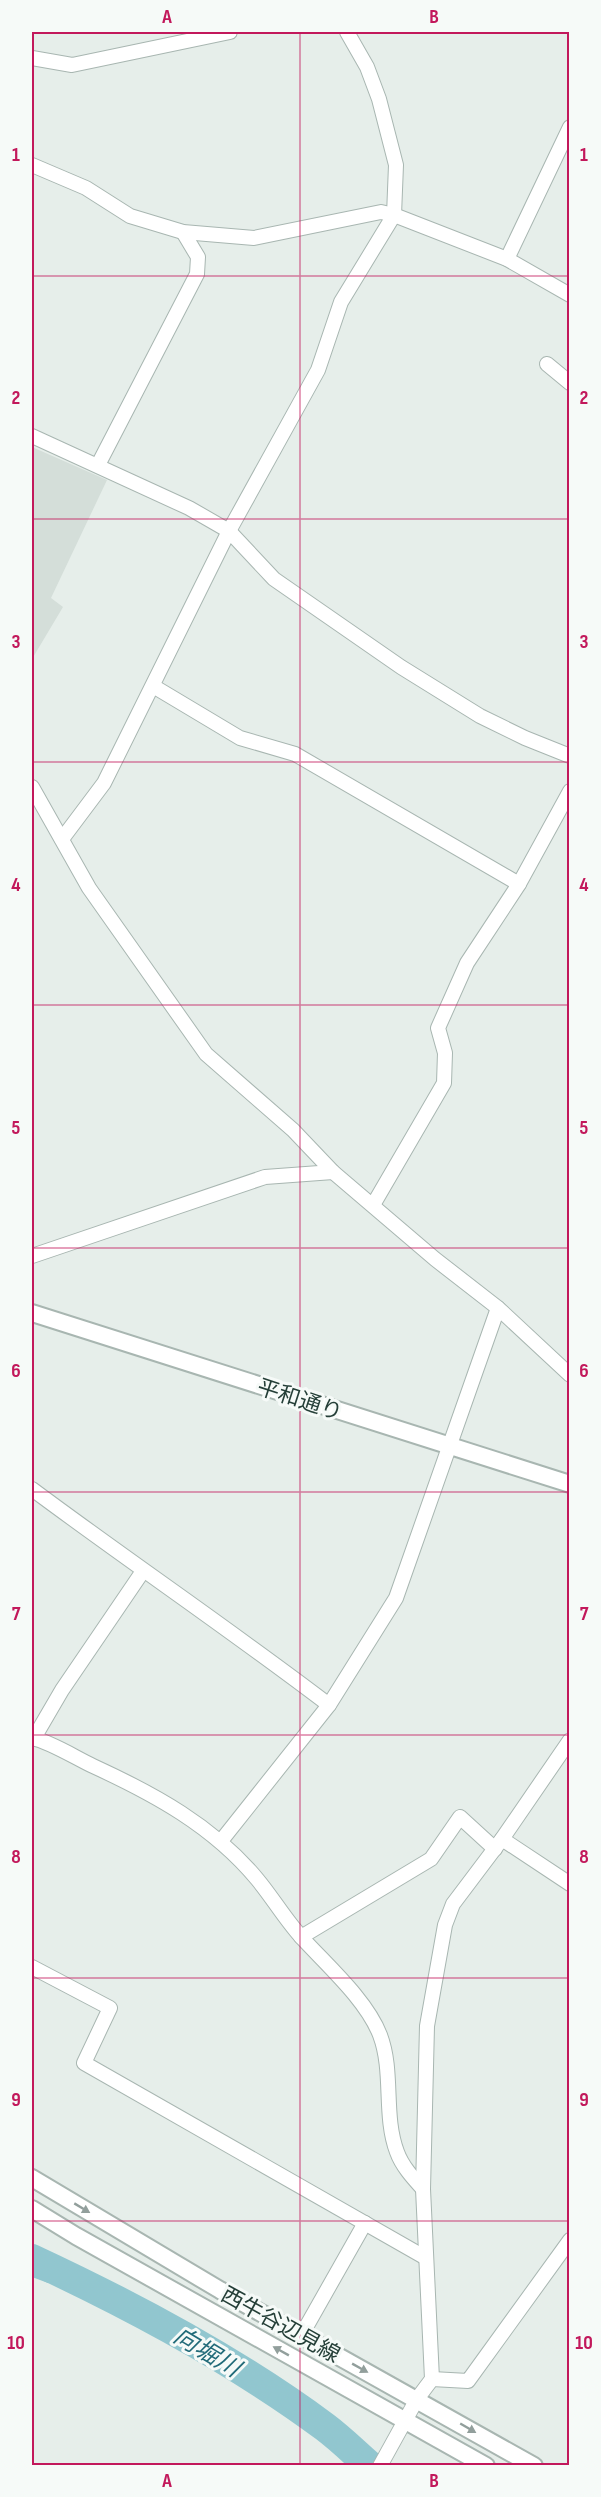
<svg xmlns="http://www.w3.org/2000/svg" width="601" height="2497" font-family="'Sofia Sans Condensed','Noto Sans JP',sans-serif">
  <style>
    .built { fill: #d4ded9 }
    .water { fill: #91c6cf }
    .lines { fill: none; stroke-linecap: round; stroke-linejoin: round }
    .river { stroke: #91c6cf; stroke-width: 30 }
    .minor-casing { stroke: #a8b6b1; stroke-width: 16 }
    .tertiary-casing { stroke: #a8b6b1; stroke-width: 20 }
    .minor { stroke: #fff; stroke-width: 14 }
    .tertiary { stroke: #fff; stroke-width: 16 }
    .oneway { fill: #929f9c }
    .grid { fill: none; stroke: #c2185b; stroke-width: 1.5; stroke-opacity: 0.55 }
    .labels { text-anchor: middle; stroke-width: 6; stroke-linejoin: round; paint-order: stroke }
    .street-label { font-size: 22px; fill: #253f38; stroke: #f6faf8 }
    .water-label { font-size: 24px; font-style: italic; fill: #226b79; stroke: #f6faf8 }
    .neatline { fill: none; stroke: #c2185b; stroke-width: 2 }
    .grid-label { font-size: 20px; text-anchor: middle; font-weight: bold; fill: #c2185b }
  </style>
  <rect width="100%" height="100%" fill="#e6eeea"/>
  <path class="built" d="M 32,447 L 107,480 L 51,598 L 63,607 L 32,659 Z"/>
  <path class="water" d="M 32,2245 L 69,2264 L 71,2277 L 48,2283 L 32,2277 Z"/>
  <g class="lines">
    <path class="river" d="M 32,2259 C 133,2306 235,2360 325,2427 C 341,2439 355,2453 370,2466"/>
    <defs>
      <g id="minor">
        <path d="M 32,58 L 72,65 L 230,32"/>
        <path d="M 32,165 L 86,188 L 130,216 L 183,232 L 254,238 L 381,212 L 394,215 L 507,259 L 570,295"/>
        <path d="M 507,259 L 570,127"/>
        <path d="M 547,364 L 570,383"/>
        <path d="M 32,436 L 189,508 L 229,531 L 274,579 L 401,667 L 480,716 L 525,738 L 570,756"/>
        <path d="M 98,465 L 197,274 L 198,257 L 183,232"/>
        <path d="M 153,686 L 240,738 L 295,754 L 519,884 L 467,963 L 438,1028 L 445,1053 L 444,1083 L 373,1205"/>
        <path d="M 32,787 L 89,888 L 206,1054 L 293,1130 L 333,1172 L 435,1259 L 498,1308 L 570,1375"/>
        <path d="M 62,839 L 104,783 L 229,531 L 318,370 L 341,302 L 394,215 L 396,165 L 379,99 L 367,67 L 347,32"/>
        <path d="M 519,884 L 570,791"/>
        <path d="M 32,1256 L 265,1177 L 333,1172"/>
        <path d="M 32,1489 C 130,1562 232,1631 329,1705"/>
        <path d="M 32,1738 C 49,1741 76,1758 93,1766 C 154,1794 213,1826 257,1879 C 273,1898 286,1921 304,1940 C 329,1967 367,2001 380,2035 C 394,2072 383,2115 397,2152 C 402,2166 413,2178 423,2189"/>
        <path d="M 34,1738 L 62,1690 L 143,1571"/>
        <path d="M 502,1839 L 570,1884"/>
        <path d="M 221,1841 L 329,1705 L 396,1598 L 498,1308"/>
        <path d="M 301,1937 L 431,1859 L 460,1817 L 495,1849"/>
        <path d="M 32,1967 L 110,2008 L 84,2063 L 426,2258"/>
        <path d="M 301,2336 L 365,2223"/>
        <path d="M 432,2379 L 468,2381 L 570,2240"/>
        <path d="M 380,2466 L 417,2399 L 432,2379 L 423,2189 L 427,2026 L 445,1925 L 453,1904 L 502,1839 L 570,1740"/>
      </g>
      <g id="tertiary">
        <path d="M 32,1313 L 570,1484"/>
        <path d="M 32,2178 L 220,2290 L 534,2466"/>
        <path d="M 32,2209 L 76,2236 L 486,2466"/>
      </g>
    </defs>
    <use href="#minor" class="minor-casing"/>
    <use href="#tertiary" class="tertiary-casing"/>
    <use href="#minor" class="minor"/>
    <use href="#tertiary" class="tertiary"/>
  </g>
  <defs><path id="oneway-solid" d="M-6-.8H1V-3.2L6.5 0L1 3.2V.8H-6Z" transform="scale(1.5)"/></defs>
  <g class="oneway">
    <use href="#oneway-solid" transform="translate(82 2208) rotate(31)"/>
    <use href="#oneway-solid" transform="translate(281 2351) rotate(-151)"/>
    <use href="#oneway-solid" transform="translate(360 2368) rotate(29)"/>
    <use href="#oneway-solid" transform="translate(468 2428) rotate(30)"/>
  </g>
  <path class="grid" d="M 300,32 L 300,2466M 32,276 L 570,276M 32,519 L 570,519M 32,762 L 570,762M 32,1005 L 570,1005M 32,1248 L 570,1248M 32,1492 L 570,1492M 32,1735 L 570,1735M 32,1978 L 570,1978M 32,2221 L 570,2221"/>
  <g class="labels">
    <g class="street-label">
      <text transform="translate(300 1399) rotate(18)" y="8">平和通り</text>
      <text transform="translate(281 2324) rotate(29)" y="8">西牛谷辺見線</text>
    </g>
    <g class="water-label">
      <text transform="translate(207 2352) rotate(31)" y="8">向堀川</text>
    </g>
  </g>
  <rect width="601" height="2497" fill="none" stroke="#f6faf8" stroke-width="66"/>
  <rect x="33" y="33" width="535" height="2431" class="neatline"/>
  <g class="grid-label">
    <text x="167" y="23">A</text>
    <text x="434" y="23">B</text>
    <text x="16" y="161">1</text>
    <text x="584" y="161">1</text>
    <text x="16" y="404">2</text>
    <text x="584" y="404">2</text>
    <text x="16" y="648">3</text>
    <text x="584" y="648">3</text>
    <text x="16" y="891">4</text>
    <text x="584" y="891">4</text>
    <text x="16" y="1134">5</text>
    <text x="584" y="1134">5</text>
    <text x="16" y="1377">6</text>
    <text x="584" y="1377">6</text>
    <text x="16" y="1620">7</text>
    <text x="584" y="1620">7</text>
    <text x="16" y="1863">8</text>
    <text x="584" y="1863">8</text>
    <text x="16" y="2106">9</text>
    <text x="584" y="2106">9</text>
    <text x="16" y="2349">10</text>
    <text x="584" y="2349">10</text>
    <text x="167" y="2487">A</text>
    <text x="434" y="2487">B</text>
  </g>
</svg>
